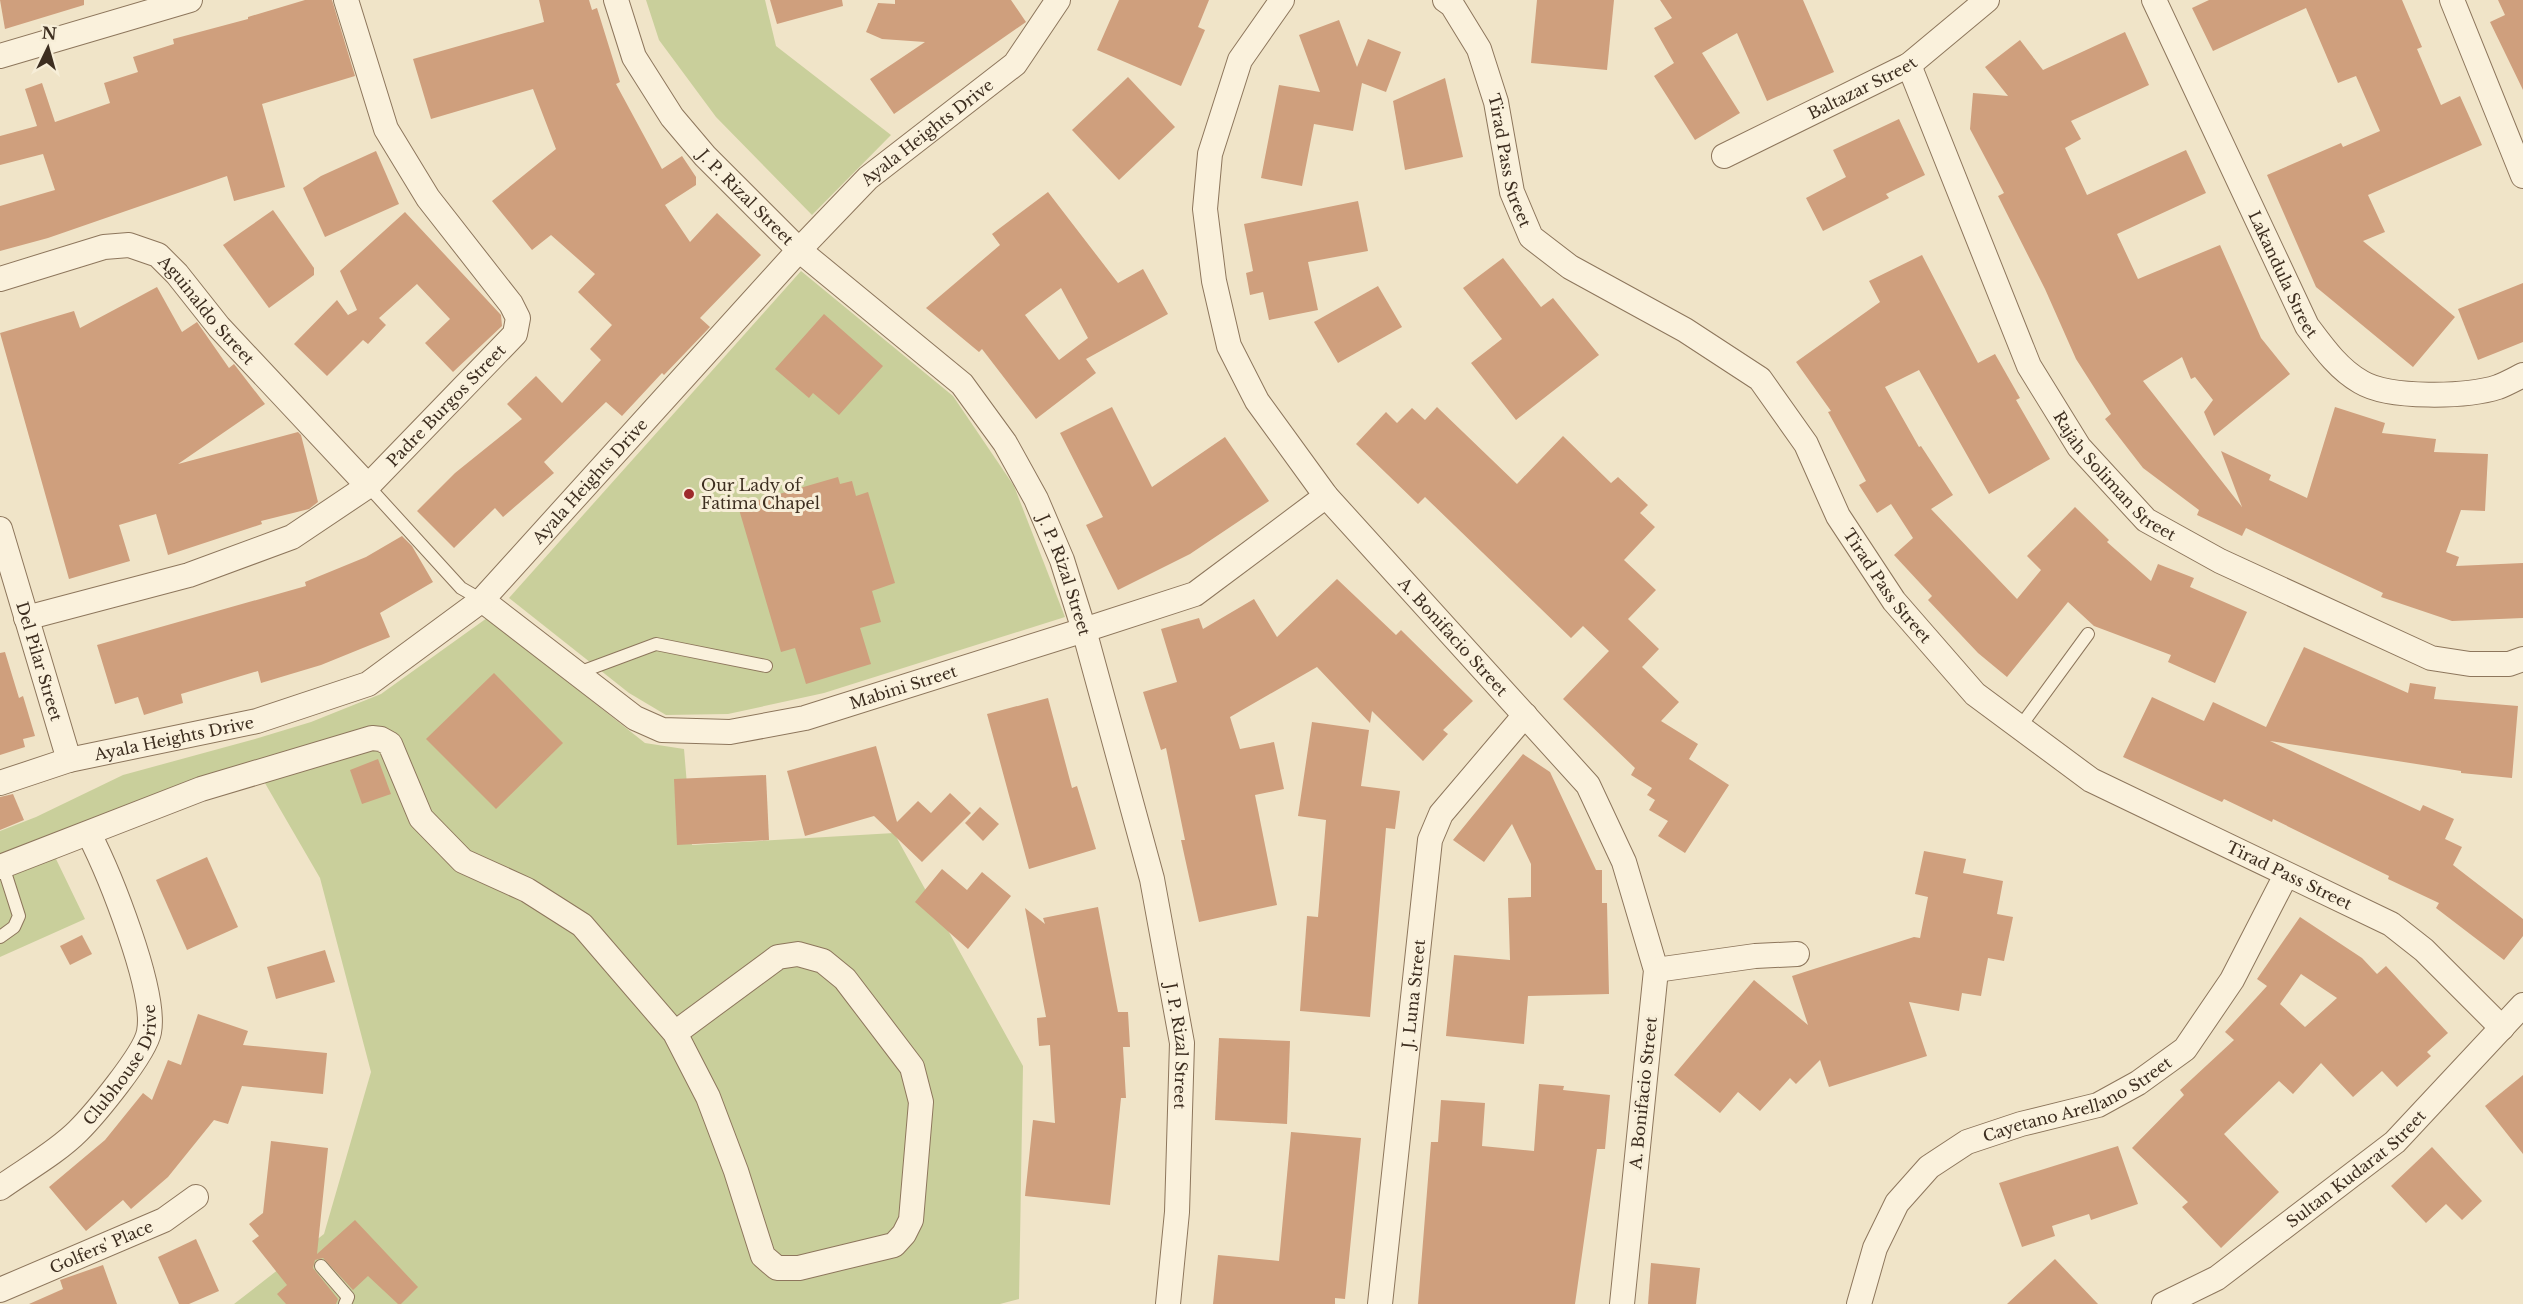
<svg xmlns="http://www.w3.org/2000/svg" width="2523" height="1304" font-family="'Libre Baskerville',serif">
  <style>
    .green { fill: #c9cf9b }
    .building { fill: #cf9f7d; fill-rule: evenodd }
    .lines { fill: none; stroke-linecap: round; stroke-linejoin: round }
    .lane-casing { stroke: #8d765c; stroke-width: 14 }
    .street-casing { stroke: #8d765c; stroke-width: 26 }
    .lane { stroke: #faf1dc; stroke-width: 12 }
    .street { stroke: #faf1dc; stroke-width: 24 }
    .poi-dot { fill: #9e2a2b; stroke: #f7eed8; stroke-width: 2 }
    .labels { text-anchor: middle; stroke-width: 6; stroke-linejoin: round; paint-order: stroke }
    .street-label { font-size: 16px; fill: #3d2e20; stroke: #f7eed8 }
    .poi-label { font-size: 16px; fill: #3d2e20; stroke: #f7eed8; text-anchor: start }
  </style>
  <rect width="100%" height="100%" fill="#f0e4c8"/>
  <g class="green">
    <path d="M 646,0 L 765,0 L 776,46 L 891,135 L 812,215 L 716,117 L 659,40 Z"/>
    <path d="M 801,271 L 953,396 L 1014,486 L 1065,617 L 824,693 L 728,714 L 666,715 L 629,693 L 509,598 Z"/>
    <path d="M 487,618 L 645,743 L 684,749 L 692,845 L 894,833 L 1023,1066 L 1019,1299 L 1000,1304 L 234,1304 L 324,1234 L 371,1072 L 320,878 L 262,778 L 124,825 L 56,859 L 85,919 L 0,957 L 0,831 L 36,817 L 123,775 L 255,739 L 311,722 L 381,694 Z"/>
  </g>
  <g class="building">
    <path d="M 0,0 L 84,0 L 84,5 L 5,29 Z"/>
    <path d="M 305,0 L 332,0 L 355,76 L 262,104 L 285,187 L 234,201 L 227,176 L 48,238 L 0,251 L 0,206 L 55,190 L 43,154 L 0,165 L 0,136 L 37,126 L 25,89 L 42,83 L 55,122 L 110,103 L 104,83 L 138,72 L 133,57 L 174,44 L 173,39 L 248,19 L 248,17 Z"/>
    <path d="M 539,0 L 589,0 L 592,10 L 597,8 L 620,82 L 616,84 L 662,169 L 682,156 L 696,177 L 696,185 L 665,205 L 690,242 L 717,213 L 761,255 L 700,318 L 710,327 L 664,375 L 662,373 L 622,416 L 606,402 L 544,462 L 554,473 L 503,517 L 495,508 L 454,548 L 417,511 L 455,473 L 522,419 L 507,404 L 536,376 L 562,403 L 601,360 L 590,349 L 612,325 L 578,292 L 595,274 L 551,235 L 532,250 L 492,201 L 556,149 L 533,89 L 431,119 L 413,59 L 544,22 Z"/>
    <path d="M 770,0 L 842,0 L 843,6 L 777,24 Z"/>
    <path d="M 895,0 L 1011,0 L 1026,22 L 894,114 L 870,79 L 925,42 L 882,39 L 866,32 L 878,3 L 895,4 Z"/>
    <path d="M 1119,0 L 1209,0 L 1198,27 L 1205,30 L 1181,86 L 1097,50 Z"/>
    <path d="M 1537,0 L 1614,0 L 1607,70 L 1531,63 Z"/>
    <path d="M 1660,0 L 1803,0 L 1834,72 L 1767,101 L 1737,33 L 1702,53 L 1740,113 L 1695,140 L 1654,76 L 1674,63 L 1654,28 L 1672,18 Z"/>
    <path d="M 2209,0 L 2402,0 L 2422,47 L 2417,49 L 2441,105 L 2460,96 L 2482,145 L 2368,195 L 2385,232 L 2363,241 L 2455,317 L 2413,367 L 2316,287 L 2267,175 L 2341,143 L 2343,147 L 2380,131 L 2356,76 L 2338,83 L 2306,8 L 2213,51 L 2192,8 Z"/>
    <path d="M 2498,0 L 2523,0 L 2523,90 L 2490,22 L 2505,15 Z"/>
    <path d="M 1339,20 L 1357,67 L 1368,39 L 1401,52 L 1386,92 L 1362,83 L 1353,131 L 1314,124 L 1302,186 L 1261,178 L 1279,85 L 1320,92 L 1299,35 Z"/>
    <path d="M 2125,32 L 2149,85 L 2071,121 L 2081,139 L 2065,148 L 2087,195 L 2186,150 L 2206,193 L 2117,234 L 2138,279 L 2220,245 L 2261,338 L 2290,374 L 2214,436 L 2204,412 L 2213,400 L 2195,377 L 2191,379 L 2182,357 L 2143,381 L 2242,507 L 2221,451 L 2271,475 L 2269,480 L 2307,498 L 2335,407 L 2385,423 L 2382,433 L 2436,439 L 2434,452 L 2488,454 L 2485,511 L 2461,510 L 2446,552 L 2459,557 L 2456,566 L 2523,563 L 2523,618 L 2452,621 L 2381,597 L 2383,593 L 2246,528 L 2242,536 L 2197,515 L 2199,510 L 2143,468 L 2105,419 L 2111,414 L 2076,359 L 2045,289 L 1998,196 L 2004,193 L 1970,129 L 1973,93 L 2008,96 L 1985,67 L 2020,40 L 2043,70 Z"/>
    <path d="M 1128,77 L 1175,127 L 1119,180 L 1072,130 Z"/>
    <path d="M 1445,78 L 1463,157 L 1405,170 L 1393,101 Z"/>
    <path d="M 1899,119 L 1925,175 L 1886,194 L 1889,198 L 1823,231 L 1806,198 L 1846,177 L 1833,150 Z"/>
    <path d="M 376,151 L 399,204 L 325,237 L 303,188 L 321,176 Z"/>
    <path d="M 1048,192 L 1118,283 L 1143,269 L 1168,314 L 1086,359 L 1096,373 L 1036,419 L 982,349 L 979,352 L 926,308 L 1000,245 L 992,234 ZM 1061,288 L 1088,338 L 1059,360 L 1025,315 Z"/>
    <path d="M 1358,201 L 1368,251 L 1308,262 L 1318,310 L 1269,320 L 1263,292 L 1250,295 L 1246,273 L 1253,271 L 1244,224 Z"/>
    <path d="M 273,210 L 314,268 L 314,275 L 269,308 L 223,245 Z"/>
    <path d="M 405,212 L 501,315 L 502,326 L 453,372 L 425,343 L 450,319 L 417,284 L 379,318 L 386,325 L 368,344 L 363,340 L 327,376 L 294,344 L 337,300 L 348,315 L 357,310 L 340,271 Z"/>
    <path d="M 1922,255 L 1978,363 L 1995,354 L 2020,398 L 2016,400 L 2050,459 L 1989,494 L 1919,370 L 1885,387 L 1919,447 L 1921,446 L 1953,495 L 1931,509 L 2017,599 L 2041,570 L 2027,556 L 2075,507 L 2109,540 L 2107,542 L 2151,581 L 2158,564 L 2194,578 L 2190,587 L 2247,612 L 2215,683 L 2168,662 L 2171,655 L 2094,626 L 2068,602 L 2007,677 L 1978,653 L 1928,600 L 1932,596 L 1894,555 L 1913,538 L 1891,504 L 1877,513 L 1859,485 L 1866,481 L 1828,412 L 1831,411 L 1796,362 L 1880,302 L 1869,281 Z"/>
    <path d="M 1503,258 L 1541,307 L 1553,298 L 1599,355 L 1516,420 L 1471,363 L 1502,339 L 1463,288 Z"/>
    <path d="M 2523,283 L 2523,342 L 2478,360 L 2458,309 Z"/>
    <path d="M 1378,286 L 1402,327 L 1338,363 L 1314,322 Z"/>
    <path d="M 157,287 L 182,332 L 197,322 L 229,368 L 234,364 L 265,404 L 178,464 L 298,432 L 301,435 L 318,502 L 309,509 L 261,521 L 262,524 L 168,555 L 156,514 L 119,525 L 130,561 L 69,579 L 0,333 L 74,311 L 80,328 Z"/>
    <path d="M 824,314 L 883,366 L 839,415 L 813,393 L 809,398 L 775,369 Z"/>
    <path d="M 1112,407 L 1152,487 L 1225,437 L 1269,501 L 1190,554 L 1118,590 L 1086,525 L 1103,517 L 1060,433 Z"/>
    <path d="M 1437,407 L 1517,484 L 1563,436 L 1611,483 L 1618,477 L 1648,505 L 1640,513 L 1655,527 L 1624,560 L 1656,590 L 1628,619 L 1659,649 L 1642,667 L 1679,702 L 1661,721 L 1698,744 L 1689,759 L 1729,785 L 1685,853 L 1658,836 L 1668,821 L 1649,810 L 1655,800 L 1647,795 L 1652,788 L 1631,775 L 1635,768 L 1563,699 L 1609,651 L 1583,626 L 1571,638 L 1425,497 L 1418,504 L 1356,444 L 1386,412 L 1397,423 L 1412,408 L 1425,420 Z"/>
    <path d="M 838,477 L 840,484 L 852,481 L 856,496 L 868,492 L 895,583 L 872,591 L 881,622 L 860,628 L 871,664 L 806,684 L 795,648 L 781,652 L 738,506 Z"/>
    <path d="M 402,536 L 412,546 L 433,582 L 380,613 L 390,637 L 321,665 L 261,683 L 258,671 L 181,694 L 183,703 L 144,715 L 138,697 L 115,704 L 97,645 L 306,586 L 305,582 L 366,557 Z"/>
    <path d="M 1337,579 L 1396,635 L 1401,630 L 1473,701 L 1443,730 L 1448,734 L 1423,761 L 1372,711 L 1370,723 L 1317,667 L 1230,717 L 1240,749 L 1274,742 L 1284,789 L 1255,795 L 1277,905 L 1199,922 L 1181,840 L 1185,840 L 1166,748 L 1161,750 L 1143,692 L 1177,682 L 1161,629 L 1199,618 L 1203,629 L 1254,599 L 1277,637 Z"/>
    <path d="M 2304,647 L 2408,693 L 2410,683 L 2436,687 L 2434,699 L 2518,706 L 2512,778 L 2461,773 L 2461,771 L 2270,741 L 2420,811 L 2423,805 L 2454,819 L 2445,839 L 2462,847 L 2453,865 L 2523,919 L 2523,936 L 2504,960 L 2436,908 L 2439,903 L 2388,879 L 2389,876 L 2273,819 L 2272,822 L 2224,799 L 2222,802 L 2123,757 L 2152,697 L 2204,721 L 2213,702 L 2266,727 Z"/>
    <path d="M 5,652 L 19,698 L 23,696 L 35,736 L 23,739 L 25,747 L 0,755 L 0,653 Z"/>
    <path d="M 494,673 L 563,743 L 496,809 L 426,739 Z"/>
    <path d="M 1048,698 L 1072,788 L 1077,786 L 1096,849 L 1029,869 L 987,714 Z"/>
    <path d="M 1312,722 L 1369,730 L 1361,786 L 1400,791 L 1395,829 L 1386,828 L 1370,1017 L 1300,1011 L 1307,916 L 1318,917 L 1326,820 L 1298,816 Z"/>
    <path d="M 876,746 L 897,822 L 918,801 L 931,813 L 950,793 L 971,813 L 922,862 L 874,816 L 805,836 L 787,771 Z"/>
    <path d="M 1523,754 L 1550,772 L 1596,870 L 1602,870 L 1602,903 L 1607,903 L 1609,994 L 1528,996 L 1524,1044 L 1446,1036 L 1454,955 L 1510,960 L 1508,898 L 1531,897 L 1531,864 L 1512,824 L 1484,862 L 1453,840 Z"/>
    <path d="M 378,759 L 391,794 L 362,804 L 350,770 Z"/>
    <path d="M 766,775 L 769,840 L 677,845 L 674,779 Z"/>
    <path d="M 13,794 L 24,820 L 0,830 L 0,797 Z"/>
    <path d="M 980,807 L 999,824 L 983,841 L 965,823 Z"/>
    <path d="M 1924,851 L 1966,859 L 1963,873 L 2003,881 L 1997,914 L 2013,917 L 2004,961 L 1988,958 L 1981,996 L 1962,993 L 1959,1011 L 1909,1002 L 1927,1056 L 1829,1087 L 1820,1060 L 1796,1084 L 1790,1078 L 1760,1111 L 1738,1092 L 1720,1113 L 1674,1075 L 1754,980 L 1808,1025 L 1792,976 L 1914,937 L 1920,938 L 1928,897 L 1915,894 Z"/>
    <path d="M 207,857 L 238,927 L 187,950 L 156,880 Z"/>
    <path d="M 942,869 L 967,890 L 982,872 L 1011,896 L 968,949 L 915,902 Z"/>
    <path d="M 1098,907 L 1118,1012 L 1128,1012 L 1130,1047 L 1123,1047 L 1126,1098 L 1121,1098 L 1110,1205 L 1025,1196 L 1033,1120 L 1055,1123 L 1050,1045 L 1039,1046 L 1037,1018 L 1046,1017 L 1025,908 L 1045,924 L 1043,918 Z"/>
    <path d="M 2300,917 L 2362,958 L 2377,974 L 2386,966 L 2448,1033 L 2427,1052 L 2431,1056 L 2397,1087 L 2382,1071 L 2353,1097 L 2321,1063 L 2293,1094 L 2279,1081 L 2224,1134 L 2279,1192 L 2221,1248 L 2182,1207 L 2188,1202 L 2132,1148 L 2184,1095 L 2180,1090 L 2234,1040 L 2225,1032 L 2267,986 L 2257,979 ZM 2301,974 L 2337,998 L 2305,1027 L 2280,1004 Z"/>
    <path d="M 82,935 L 92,954 L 70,965 L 60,946 Z"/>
    <path d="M 325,950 L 335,982 L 276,999 L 267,967 Z"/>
    <path d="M 198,1014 L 248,1031 L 243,1045 L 327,1053 L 323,1094 L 242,1086 L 228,1124 L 214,1120 L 168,1177 L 131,1209 L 123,1200 L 86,1231 L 49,1187 L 105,1140 L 143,1093 L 152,1100 L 168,1060 L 181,1065 Z"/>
    <path d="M 1219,1038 L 1290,1041 L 1287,1124 L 1215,1120 Z"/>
    <path d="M 2523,1075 L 2523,1154 L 2485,1106 Z"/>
    <path d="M 1539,1084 L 1564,1086 L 1563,1090 L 1610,1095 L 1605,1149 L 1597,1149 L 1575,1304 L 1418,1304 L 1431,1142 L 1438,1142 L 1441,1100 L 1485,1103 L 1482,1146 L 1534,1151 Z"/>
    <path d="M 1291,1132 L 1361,1138 L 1345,1299 L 1335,1298 L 1335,1304 L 1213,1304 L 1218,1255 L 1279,1261 Z"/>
    <path d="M 271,1141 L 328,1148 L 317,1254 L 355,1220 L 418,1287 L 401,1304 L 398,1304 L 368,1276 L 353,1290 L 323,1258 L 315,1260 L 313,1268 L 338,1299 L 336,1304 L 286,1304 L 277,1294 L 287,1285 L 252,1241 L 259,1236 L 249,1224 L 263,1213 Z"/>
    <path d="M 2118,1146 L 2138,1204 L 2091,1220 L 2089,1214 L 2052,1226 L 2055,1236 L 2022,1247 L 1999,1183 Z"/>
    <path d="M 2432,1147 L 2482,1201 L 2462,1220 L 2446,1204 L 2426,1223 L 2391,1186 Z"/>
    <path d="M 196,1239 L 219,1291 L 189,1304 L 179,1304 L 158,1257 Z"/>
    <path d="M 2055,1259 L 2098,1304 L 2007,1304 Z"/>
    <path d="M 1651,1263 L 1700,1268 L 1696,1304 L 1648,1304 Z"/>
    <path d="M 103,1265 L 117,1304 L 29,1304 L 63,1289 L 60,1280 Z"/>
  </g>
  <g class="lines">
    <defs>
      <g id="lane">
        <path d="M 368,486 L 461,588 L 482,600"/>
        <path d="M 578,673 L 656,644 L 766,666"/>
        <path d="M 2020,727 L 2088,634"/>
        <path d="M 0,937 L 14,927 L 19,916 L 3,866"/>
        <path d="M 321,1266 L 348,1297 L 345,1304"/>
      </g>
      <g id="street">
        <path id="s1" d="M 616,0 L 634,57 L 672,117 L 705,156 L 799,250 L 962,384 L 1005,443 L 1036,499 L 1062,560 L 1084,630 L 1152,879 L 1182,1043 L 1177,1212 L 1168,1304"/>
        <path id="s2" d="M 1282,0 L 1240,60 L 1210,154 L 1205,209 L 1214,281 L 1229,346 L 1257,401 L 1326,496 L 1588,785 L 1624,862 L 1656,970 L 1622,1304"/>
        <path id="s3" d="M 1445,0 L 1452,5 L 1479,49 L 1496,102 L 1512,192 L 1531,237 L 1570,267 L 1685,330 L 1760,379 L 1806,444 L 1838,516 L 1894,601 L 1975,694 L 2091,780 L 2391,924 L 2424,950 L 2502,1028"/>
        <path id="s4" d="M 2154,0 L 2307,326 C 2322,346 2338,369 2361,382 C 2389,399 2467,397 2498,387 C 2506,384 2515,379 2523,375"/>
        <path d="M 2452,0 L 2523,176"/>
        <path d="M 0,56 L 190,0"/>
        <path id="s5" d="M 1909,65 L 2029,366 L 2079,447 L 2146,520 L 2220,561 L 2431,658 L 2470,664 L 2509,664 L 2523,659"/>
        <path id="s6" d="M 1724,156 L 1909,65 L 1987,0"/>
        <path id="s7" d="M 0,279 L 104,247 L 129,245 L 158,255 L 177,274 L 219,327 L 368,486"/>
        <path id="s8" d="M 0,529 L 69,760"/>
        <path id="s9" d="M 482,600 L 635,718 L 662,730 L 730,732 L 805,718 L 1084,630 L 1195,594 L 1326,496"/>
        <path id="s10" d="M 26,618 L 189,575 L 292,537 L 368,486 L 515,334 L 518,318 L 511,304 L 428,198 L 386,129 L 346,0"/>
        <path id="s11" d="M 0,783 L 69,760 L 257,721 L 368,684 L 482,600 L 799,250 L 868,178 L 1015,64 L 1058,0"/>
        <path d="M 0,867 L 201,789 L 372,738 L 381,739 L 390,744 L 421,818 L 463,861 L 527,890 L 582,925 L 675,1033 L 708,1097 L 736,1171 L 763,1256 L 777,1268 L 799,1268 L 894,1245 L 904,1234 L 911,1220 L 921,1102 L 912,1067 L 845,979 L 823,961 L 798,954 L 778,957 L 675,1033"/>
        <path d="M 1656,970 L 1755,956 L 1797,954"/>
        <path id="s12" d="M 0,1188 C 25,1170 56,1153 78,1131 C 94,1115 145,1054 149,1032 C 157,991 109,873 89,834"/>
        <path id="s13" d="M 0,1290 L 164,1220 L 196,1197"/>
        <path id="s14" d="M 1380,1304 L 1430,840 L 1441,814 L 1525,715"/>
        <path id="s15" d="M 1859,1304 L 1875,1248 L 1897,1203 L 1929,1167 L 1967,1142 L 2021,1124 L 2098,1105 L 2138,1083 L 2185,1049 L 2232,980 L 2286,875"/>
        <path id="s16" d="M 2164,1304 L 2217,1278 L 2395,1142 L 2523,1005"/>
      </g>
    </defs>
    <use href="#lane" class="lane-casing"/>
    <use href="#street" class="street-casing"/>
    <use href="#lane" class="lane"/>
    <use href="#street" class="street"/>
  </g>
  <circle class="poi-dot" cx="689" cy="494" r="6"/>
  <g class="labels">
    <g class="street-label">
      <text dy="6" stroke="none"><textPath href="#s6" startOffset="154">Baltazar Street</textPath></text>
      <text dy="6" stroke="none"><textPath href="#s11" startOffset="1170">Ayala Heights Drive</textPath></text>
      <text dy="6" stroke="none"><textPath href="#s3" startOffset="176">Tirad Pass Street</textPath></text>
      <text dy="6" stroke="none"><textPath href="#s1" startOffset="240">J. P. Rizal Street</textPath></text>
      <text dy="6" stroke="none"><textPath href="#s4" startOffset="303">Lakandula Street</textPath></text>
      <text dy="6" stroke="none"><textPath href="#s7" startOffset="238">Aguinaldo Street</textPath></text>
      <text dy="6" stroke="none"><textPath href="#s10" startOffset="482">Padre Burgos Street</textPath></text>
      <text dy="6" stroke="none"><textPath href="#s5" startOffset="465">Rajah Soliman Street</textPath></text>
      <text dy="6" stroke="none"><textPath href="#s11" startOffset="684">Ayala Heights Drive</textPath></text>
      <text dy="6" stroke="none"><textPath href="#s1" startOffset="744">J. P. Rizal Street</textPath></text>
      <text dy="6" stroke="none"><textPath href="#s3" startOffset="770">Tirad Pass Street</textPath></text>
      <text dy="6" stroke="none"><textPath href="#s2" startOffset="735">A. Bonifacio Street</textPath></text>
      <text dy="6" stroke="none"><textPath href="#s8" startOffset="138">Del Pilar Street</textPath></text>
      <text dy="6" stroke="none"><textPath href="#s9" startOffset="470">Mabini Street</textPath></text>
      <text dy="6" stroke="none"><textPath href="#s11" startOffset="180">Ayala Heights Drive</textPath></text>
      <text dy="6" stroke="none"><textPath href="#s3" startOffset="1274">Tirad Pass Street</textPath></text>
      <text dy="6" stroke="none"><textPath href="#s14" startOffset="312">J. Luna Street</textPath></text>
      <text dy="6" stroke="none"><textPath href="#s1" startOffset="1230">J. P. Rizal Street</textPath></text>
      <text dy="6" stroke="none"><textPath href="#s12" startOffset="178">Clubhouse Drive</textPath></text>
      <text transform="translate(1643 1093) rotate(-84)" y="6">A. Bonifacio Street</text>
      <text dy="6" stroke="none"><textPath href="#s15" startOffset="321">Cayetano Arellano Street</textPath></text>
      <text dy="6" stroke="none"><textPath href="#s16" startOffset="236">Sultan Kudarat Street</textPath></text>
      <text dy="6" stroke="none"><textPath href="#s13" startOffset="110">Golfers' Place</textPath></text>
    </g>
    <g class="poi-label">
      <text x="701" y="491">Our Lady of<tspan x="701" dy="18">Fatima Chapel</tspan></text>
    </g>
  </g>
  <g transform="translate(48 48) rotate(5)" stroke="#f7eed8" stroke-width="4.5" paint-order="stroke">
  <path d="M0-4.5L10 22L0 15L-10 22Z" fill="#3d2e20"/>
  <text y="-9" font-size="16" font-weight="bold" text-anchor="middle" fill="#3d2e20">N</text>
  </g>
</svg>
